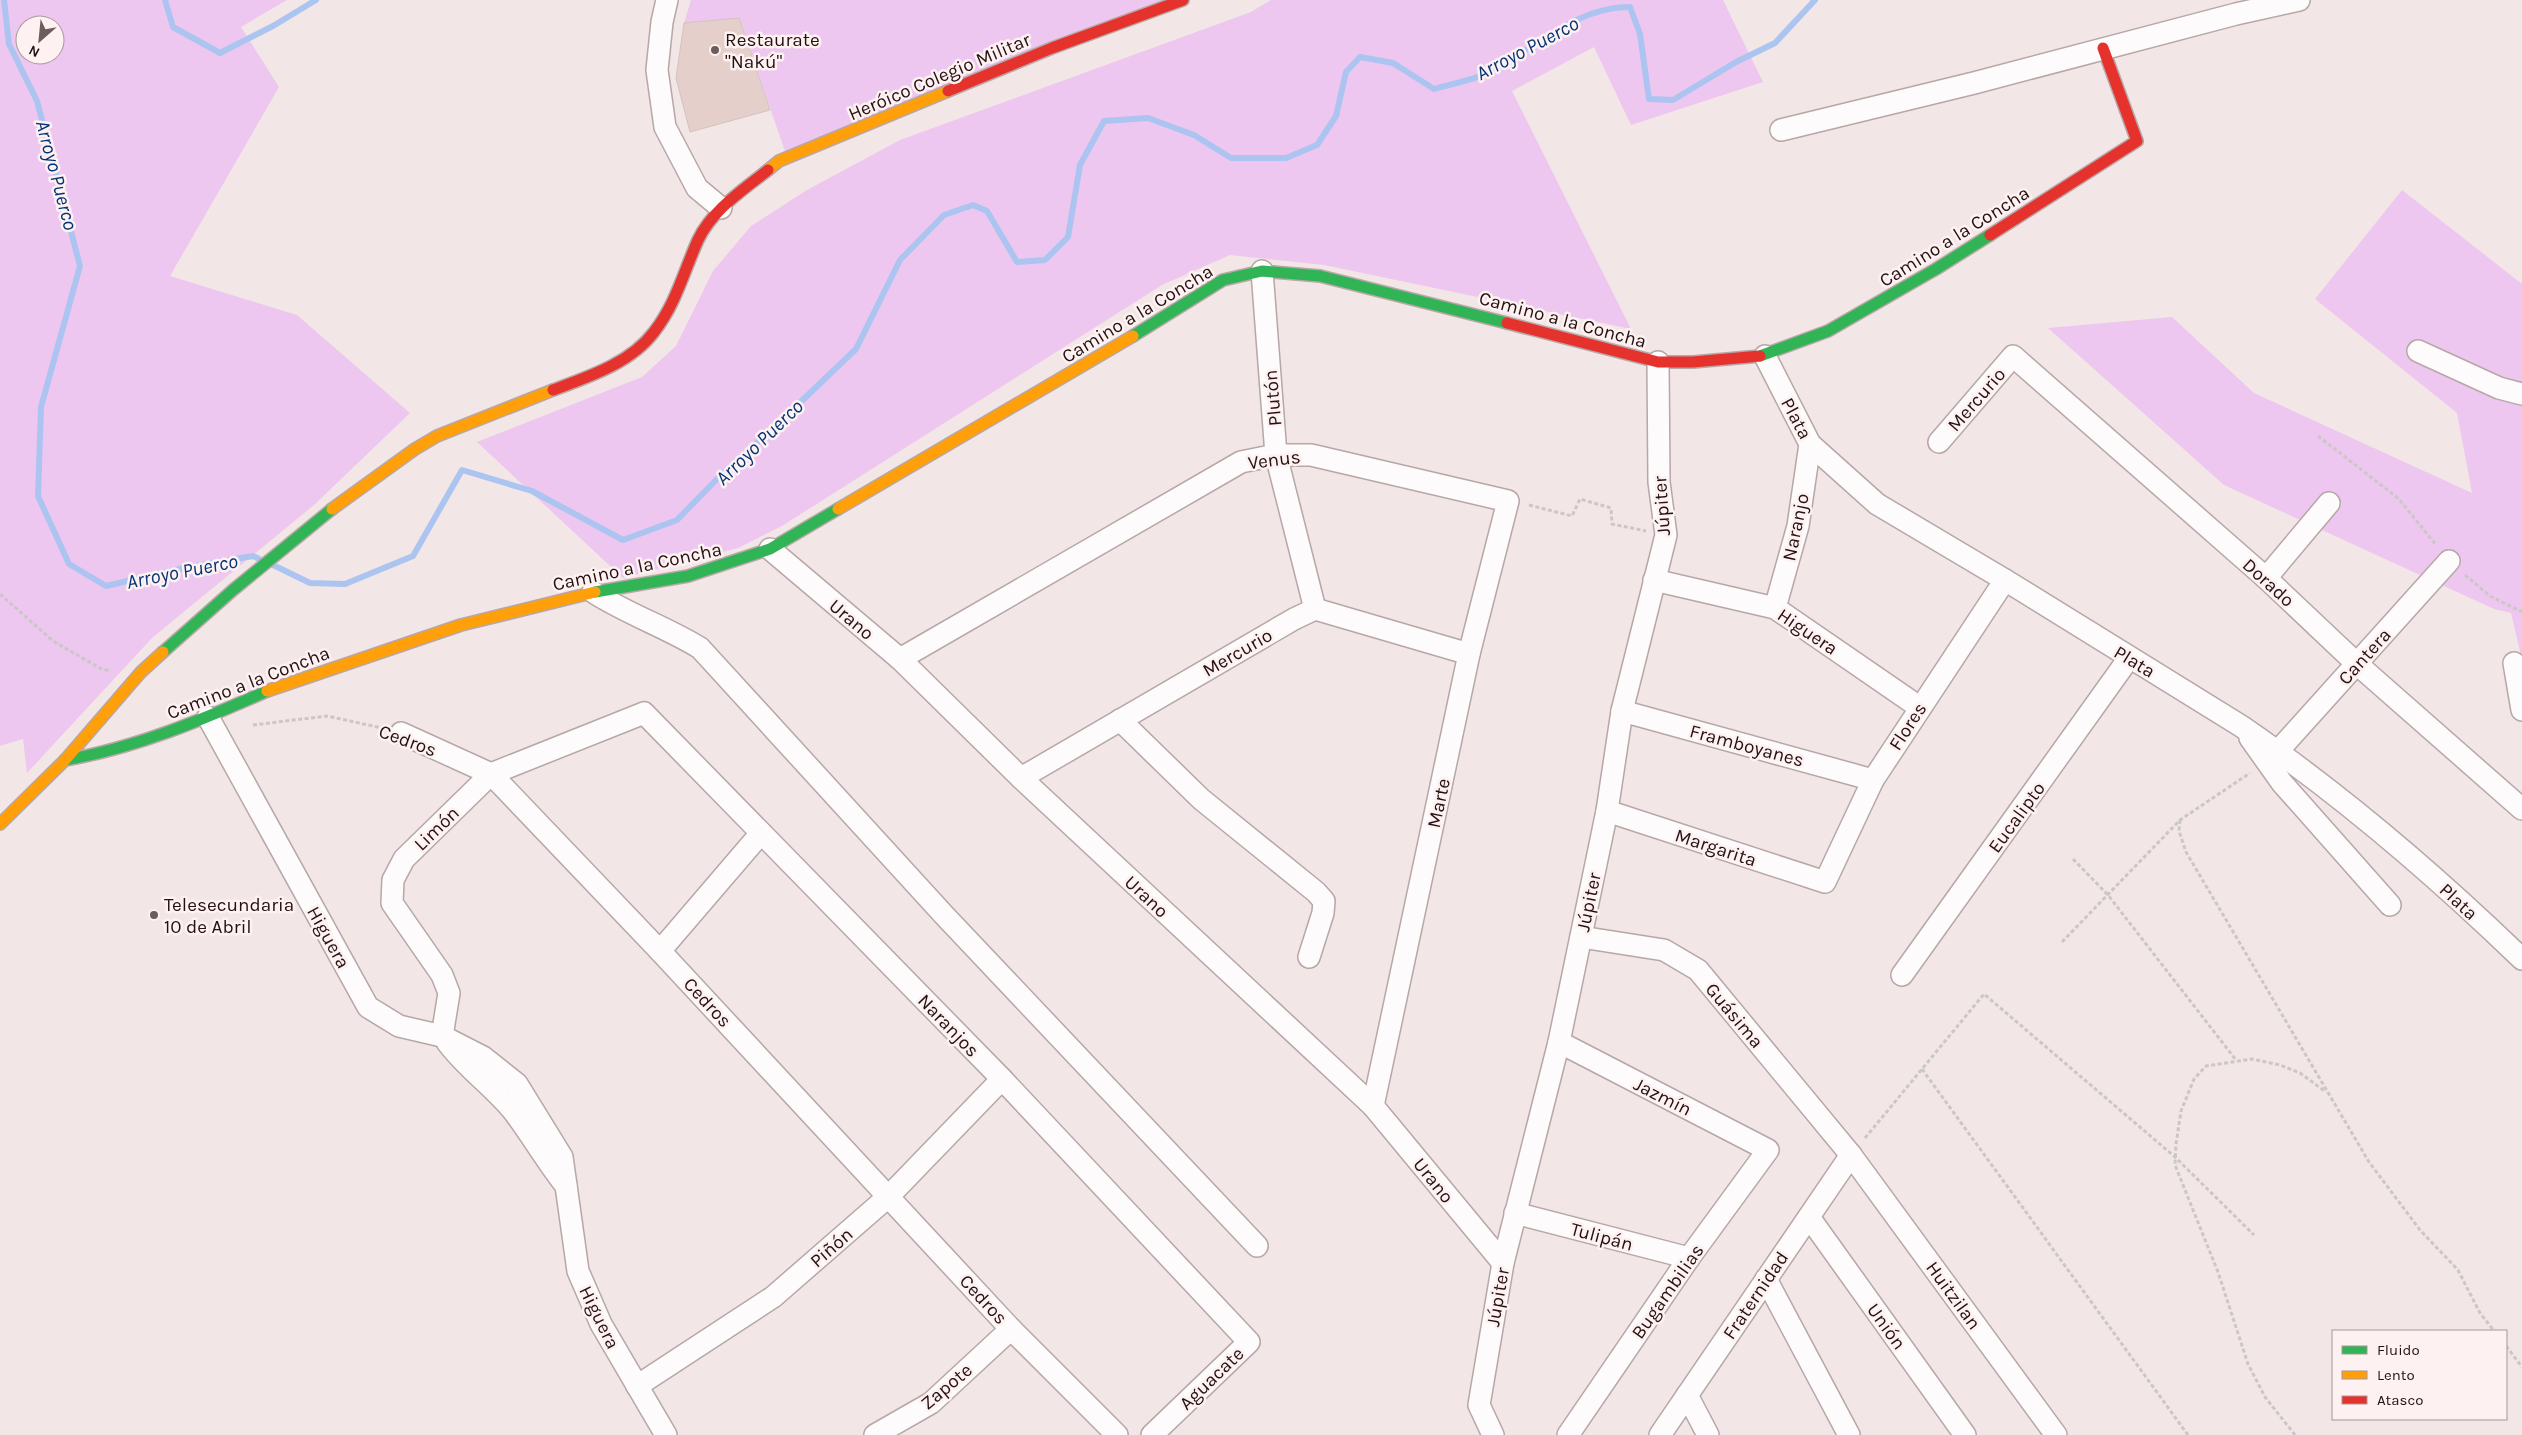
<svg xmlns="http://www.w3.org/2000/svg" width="2522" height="1435" font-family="Karla,sans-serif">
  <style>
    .green { fill: #edc7f0; fill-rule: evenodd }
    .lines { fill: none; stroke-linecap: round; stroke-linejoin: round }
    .stream { stroke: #acc4f0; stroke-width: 6 }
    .building { fill: #e4cfca; stroke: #d3c3c0 }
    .street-casing { stroke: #b7a7a7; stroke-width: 24 }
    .fast-casing { stroke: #b7a7a7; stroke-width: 14 }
    .slow-casing { stroke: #b7a7a7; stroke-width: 14 }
    .jam-casing { stroke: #b7a7a7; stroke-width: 14 }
    .path { stroke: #ccc7c7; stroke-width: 3; stroke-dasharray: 4 2.5; stroke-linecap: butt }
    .street { stroke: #fdfbfb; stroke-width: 21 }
    .fast { stroke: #30b455; stroke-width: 11 }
    .slow { stroke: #ff9f0a; stroke-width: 11 }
    .jam { stroke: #e5322d; stroke-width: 11 }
    .poi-dot { fill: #6d5c5c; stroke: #fdf1f1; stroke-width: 2 }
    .labels { text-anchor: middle; stroke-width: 5; stroke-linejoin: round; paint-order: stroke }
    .poi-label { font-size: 19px; fill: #251111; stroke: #fdf1f1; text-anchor: start }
    .street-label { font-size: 19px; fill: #251111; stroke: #fdf1f1 }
    .water-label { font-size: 20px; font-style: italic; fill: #043477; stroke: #fdf1f1 }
  </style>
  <rect width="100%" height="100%" fill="#f3e6e6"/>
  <g class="green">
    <path d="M 0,0 L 287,0 L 241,27 L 279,87 L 170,276 L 297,315 L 410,413 L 314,505 L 152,638 L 27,773 L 23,739 L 0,746 ZM 25,25 L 55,25 L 55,55 L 25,55 Z"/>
    <path d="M 691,0 L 1172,0 L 788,160 L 739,18 L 684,23 Z"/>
    <path d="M 1271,0 L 1723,0 L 1763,82 L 1631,125 L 1594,47 L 1512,91 L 1631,329 L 1324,265 L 1230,255 L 1162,285 L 782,526 L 738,548 L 623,578 L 477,442 L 642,377 L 676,346 L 713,271 L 751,226 L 807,190 L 900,140 L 1251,12 Z"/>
    <path d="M 2402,190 L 2522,284 L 2522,660 L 2511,613 L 2494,609 L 2224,485 L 2048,328 L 2172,317 L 2254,393 L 2472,493 L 2457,413 L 2315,299 Z"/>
  </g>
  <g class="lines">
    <g class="stream">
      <path d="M 4,0 L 9,44 L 37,101 L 80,266 L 41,407 L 38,496 L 69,564 L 106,586 L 184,568 L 253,556 L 259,559"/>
      <path d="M 165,0 L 173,27 L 220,53 L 273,26 L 316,0"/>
      <path d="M 273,565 L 310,583 L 345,584 L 413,556 L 462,470 L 532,491 L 623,540 L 677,520 L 718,478 L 788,414 L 856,349 L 900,260 L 944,215 L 973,205 L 987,211 L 1017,262 L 1045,260 L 1068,237 L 1080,165 L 1104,121 L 1148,118 L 1194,135 L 1231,158 L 1286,158 L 1317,145 L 1336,116 L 1346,72 L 1360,57 L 1393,63 L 1434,89 C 1450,84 1470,81 1485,74 C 1533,51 1576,6 1630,7 L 1640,34 L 1649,99 L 1673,100 L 1736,62 L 1775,43 L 1815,0"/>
    </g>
  </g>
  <path class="building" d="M 739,18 L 770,110 L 690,132 L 676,78 L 684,23 Z"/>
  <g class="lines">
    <defs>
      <g id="street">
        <path d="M 667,0 L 662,22 L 657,70 L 665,127 L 697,188 L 721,208"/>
        <path d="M 1781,130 L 1974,83 L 2236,14 L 2299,0"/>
        <path d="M 1262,271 L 1276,455 L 1315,609"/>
        <path d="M 2418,351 L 2499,388 L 2522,394"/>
        <path d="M 1765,356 L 1810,444 L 1877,504 L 2005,580 L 2241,726 C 2342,795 2434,874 2522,959"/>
        <path d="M 1939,442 L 2013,356 L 2266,578 L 2357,664 L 2522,809"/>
        <path d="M 770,549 L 900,659 L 1021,778 L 1373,1106 L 1503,1263"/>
        <path d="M 2266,578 L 2329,503"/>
        <path d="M 1654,580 L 1775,608 L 1919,707"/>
        <path d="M 593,592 C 627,614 666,627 700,648 L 944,915 L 1257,1246"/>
        <path d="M 1775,608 L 1798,526 L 1810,444"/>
        <path d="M 900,659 L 1241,462 L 1276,455 L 1311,455 L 1508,501 L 1469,654 L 1373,1106"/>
        <path d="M 2514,663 L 2522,710"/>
        <path d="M 1622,711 L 1873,780"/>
        <path d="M 208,717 L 368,1007 L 399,1026 L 442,1036 L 483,1057 L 517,1084 L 562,1157 L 578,1271 L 601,1324 L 666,1435"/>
        <path d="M 1120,720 L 1201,799 L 1316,892 L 1324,901 L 1323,913 L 1309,957"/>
        <path d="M 401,733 L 491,774 L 660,951 L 1011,1329 L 1117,1435"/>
        <path d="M 2250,738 L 2282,783 L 2390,905"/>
        <path d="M 2278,751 L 2449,561"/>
        <path d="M 1021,778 L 1294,619 L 1315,609 L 1469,654"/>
        <path d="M 1607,811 L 1825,882 L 1873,780 L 2005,580"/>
        <path d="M 1581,937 L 1664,950 L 1698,970 L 1851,1155 L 2056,1435"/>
        <path d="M 660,951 L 761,833"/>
        <path d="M 1902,975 L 2129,658"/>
        <path d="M 442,1036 L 449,993 L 442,975 L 392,903 L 393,880 L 404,859 L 491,774 L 644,713 L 1002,1079 L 1249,1342 L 1152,1435"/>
        <path d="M 447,1042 C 466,1068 494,1087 514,1112 C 532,1136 547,1162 566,1186"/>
        <path d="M 1559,1042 L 1768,1150 L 1689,1258 L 1568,1435"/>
        <path d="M 1515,1213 L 1689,1258"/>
        <path d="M 1809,1217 L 1965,1435"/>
        <path d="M 1766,1279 L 1849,1435"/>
        <path d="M 637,1386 L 773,1297 L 889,1196 L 1002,1079"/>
        <path d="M 1687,1395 L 1708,1435"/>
        <path d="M 875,1435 L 931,1403 L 1011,1329"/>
        <path d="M 1493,1435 L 1479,1405 L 1503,1263 L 1559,1042 L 1607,811 L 1622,711 L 1666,535 L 1659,482 L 1658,362"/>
        <path d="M 1660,1435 L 1851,1155"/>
      </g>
      <g id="fast">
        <path d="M 1133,336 L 1223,280 L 1262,271 L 1320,276 L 1507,323"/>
        <path d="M 1760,356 L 1828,331 L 1936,269 L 1990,235"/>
        <path d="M 595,592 L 688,576 L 770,549 L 838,509"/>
        <path d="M 163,652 L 233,590 L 332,509"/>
        <path d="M 65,760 C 135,748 202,720 267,691"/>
      </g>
      <g id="slow">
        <path d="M 768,170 L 779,161 L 948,91"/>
        <path d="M 332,509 L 415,449 L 437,436 L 553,390"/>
        <path d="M 838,509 L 1133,336"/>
        <path d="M 267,691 L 461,625 L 595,592"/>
        <path d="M 0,824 L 65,760 L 141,672 L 163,652"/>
      </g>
      <g id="jam">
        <path d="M 948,91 L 1052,48 L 1183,0"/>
        <path d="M 1990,235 L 2137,141 L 2103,48"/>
        <path d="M 1507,323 L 1658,362 L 1693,362 L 1760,356"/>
        <path d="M 553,390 C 588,377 631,363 654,332 C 676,304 684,271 698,240 C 712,210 743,190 768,170"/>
      </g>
    </defs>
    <use href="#street" class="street-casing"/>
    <use href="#fast" class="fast-casing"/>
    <use href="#slow" class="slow-casing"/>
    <use href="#jam" class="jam-casing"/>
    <g class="path">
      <path d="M 2318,436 L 2399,499 L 2436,545"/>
      <path d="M 1529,505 L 1572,516 L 1580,499 L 1611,508 L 1612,524 L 1646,531"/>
      <path d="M 2465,575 L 2490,596 L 2522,612"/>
      <path d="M 0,594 L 53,641 L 103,670 L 111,670"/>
      <path d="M 253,725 L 327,716 L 382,728"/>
      <path d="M 2180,820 L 2179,831 L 2186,852 L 2369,1162 L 2420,1230 L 2458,1270 L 2480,1313 L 2494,1331"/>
      <path d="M 2073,859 L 2108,895 L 2236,1060"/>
      <path d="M 2062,942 L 2180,820 L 2250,773"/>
      <path d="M 1922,1069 L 2188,1435"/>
      <path d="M 1865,1138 L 1984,994 L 2175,1157 L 2254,1235"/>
      <path d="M 2506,1346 L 2522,1367"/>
      <path d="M 2295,1435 L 2265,1397 L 2248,1364 L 2218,1272 L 2175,1165 L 2176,1144 L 2181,1111 L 2194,1079 L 2206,1066 L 2252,1059 L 2280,1065 L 2300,1073 L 2326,1092"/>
    </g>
    <use href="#street" class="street"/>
    <use href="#fast" class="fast"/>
    <use href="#slow" class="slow"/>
    <use href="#jam" class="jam"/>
  </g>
  <g class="poi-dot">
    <circle cx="715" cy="50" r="5"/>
    <circle cx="154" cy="915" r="5"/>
  </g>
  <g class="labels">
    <g class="poi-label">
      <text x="725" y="46">Restaurate<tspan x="725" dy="22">"Nakú"</tspan></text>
      <text x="164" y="911">Telesecundaria<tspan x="164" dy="22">10 de Abril</tspan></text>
    </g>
    <g class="street-label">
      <text transform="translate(939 76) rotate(-23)" y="7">Heróico Colegio Militar</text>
      <text transform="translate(1954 236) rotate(-32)" y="7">Camino a la Concha</text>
      <text transform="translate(1137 313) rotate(-31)" y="7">Camino a la Concha</text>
      <text transform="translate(1563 319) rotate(15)" y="7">Camino a la Concha</text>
      <text transform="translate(1272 398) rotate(-95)" y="7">Plutón</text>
      <text transform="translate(1976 399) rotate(-49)" y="7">Mercurio</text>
      <text transform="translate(1797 418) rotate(62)" y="7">Plata</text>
      <text transform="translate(1274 459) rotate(-7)" y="7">Venus</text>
      <text transform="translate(1661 506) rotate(-94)" y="7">Júpiter</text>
      <text transform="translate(1795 527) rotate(-78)" y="7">Naranjo</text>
      <text transform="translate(637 566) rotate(-12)" y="7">Camino a la Concha</text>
      <text transform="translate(2269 582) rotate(42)" y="7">Dorado</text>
      <text transform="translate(852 619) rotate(40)" y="7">Urano</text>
      <text transform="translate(1808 631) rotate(34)" y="7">Higuera</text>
      <text transform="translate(1237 652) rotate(-30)" y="7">Mercurio</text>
      <text transform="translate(2364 656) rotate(-48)" y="7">Cantera</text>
      <text transform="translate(2135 661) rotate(31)" y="7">Plata</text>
      <text transform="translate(248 682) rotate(-21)" y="7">Camino a la Concha</text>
      <text transform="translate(1907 726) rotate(-57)" y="7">Flores</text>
      <text transform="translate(408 740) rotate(20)" y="7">Cedros</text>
      <text transform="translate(1747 745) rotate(15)" y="7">Framboyanes</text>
      <text transform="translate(1438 803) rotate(-78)" y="7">Marte</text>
      <text transform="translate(2016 817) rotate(-54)" y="7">Eucalipto</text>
      <text transform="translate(436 828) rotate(-44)" y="7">Limón</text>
      <text transform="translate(1716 847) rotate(18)" y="7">Margarita</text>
      <text transform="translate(1147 896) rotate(43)" y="7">Urano</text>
      <text transform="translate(2459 901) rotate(43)" y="7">Plata</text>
      <text transform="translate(1588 902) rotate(-78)" y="7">Júpiter</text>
      <text transform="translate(329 937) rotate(61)" y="7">Higuera</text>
      <text transform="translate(708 1002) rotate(47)" y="7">Cedros</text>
      <text transform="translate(1735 1015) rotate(50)" y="7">Guásima</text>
      <text transform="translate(949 1025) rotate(46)" y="7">Naranjos</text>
      <text transform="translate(1663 1096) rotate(27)" y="7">Jazmín</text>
      <text transform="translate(1434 1180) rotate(51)" y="7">Urano</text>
      <text transform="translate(1602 1236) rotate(15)" y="7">Tulipán</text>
      <text transform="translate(831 1247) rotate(-41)" y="7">Piñón</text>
      <text transform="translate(1667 1291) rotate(-55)" y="7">Bugambilias</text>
      <text transform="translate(1755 1295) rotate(-56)" y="7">Fraternidad</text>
      <text transform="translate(1954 1295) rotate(54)" y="7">Huitzilan</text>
      <text transform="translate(1497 1297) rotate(-80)" y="7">Júpiter</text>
      <text transform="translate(984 1299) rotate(47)" y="7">Cedros</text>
      <text transform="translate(600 1317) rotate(64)" y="7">Higuera</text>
      <text transform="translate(1887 1326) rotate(54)" y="7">Unión</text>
      <text transform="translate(1211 1378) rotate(-44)" y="7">Aguacate</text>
      <text transform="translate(946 1386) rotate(-40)" y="7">Zapote</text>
    </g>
    <g class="water-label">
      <text transform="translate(1527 48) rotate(-28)" y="7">Arroyo Puerco</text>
      <text transform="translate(57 175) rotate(75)" y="7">Arroyo Puerco</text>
      <text transform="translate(759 442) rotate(-44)" y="7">Arroyo Puerco</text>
      <text transform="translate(182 571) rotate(-11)" y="7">Arroyo Puerco</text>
    </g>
  </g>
  <rect x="2332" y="1330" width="175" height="90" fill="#fdf1f1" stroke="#a79797"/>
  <rect x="2342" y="1346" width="25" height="8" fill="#30b455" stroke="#a79797"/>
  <text x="2377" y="1355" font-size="15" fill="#251111">Fluido</text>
  <rect x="2342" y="1371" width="25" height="8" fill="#ff9f0a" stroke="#a79797"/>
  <text x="2377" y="1380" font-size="15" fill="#251111">Lento</text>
  <rect x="2342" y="1396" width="25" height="8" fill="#e5322d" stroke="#a79797"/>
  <text x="2377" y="1405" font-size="15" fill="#251111">Atasco</text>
  <g transform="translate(40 40) rotate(207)"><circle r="24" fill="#fdf1f1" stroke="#a79797"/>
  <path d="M0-4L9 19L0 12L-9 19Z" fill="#6d5c5c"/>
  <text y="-8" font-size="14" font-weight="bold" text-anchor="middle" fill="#251111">N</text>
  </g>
</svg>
